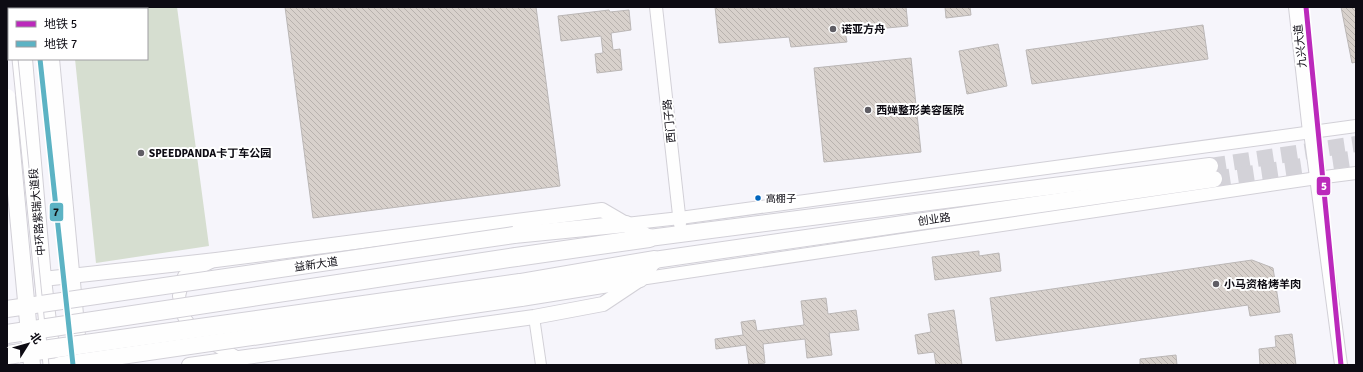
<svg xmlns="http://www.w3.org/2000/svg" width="1363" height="372" font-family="Signika,'Noto Sans SC',sans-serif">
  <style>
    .pitch { fill: #d6ded0 }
    .building { fill: url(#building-back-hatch); stroke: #bbb7b6 }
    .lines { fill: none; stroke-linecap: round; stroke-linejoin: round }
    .primary-tunnel { stroke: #d3d2d8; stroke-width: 16; stroke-dasharray: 16 8; stroke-linecap: butt }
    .service-casing { stroke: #d2d0d7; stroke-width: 7 }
    .minor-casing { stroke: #d2d0d7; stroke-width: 12 }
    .tertiary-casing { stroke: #d2d0d7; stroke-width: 14 }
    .secondary-casing { stroke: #d2d0d7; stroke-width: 16 }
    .primary-casing { stroke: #d2d0d7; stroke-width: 18 }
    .motorway-casing { stroke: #d2d0d7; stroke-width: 20 }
    .service { stroke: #fefefe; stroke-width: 5 }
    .minor { stroke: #fefefe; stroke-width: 10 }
    .tertiary { stroke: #fefefe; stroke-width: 12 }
    .secondary { stroke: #fefefe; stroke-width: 14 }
    .primary { stroke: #fefefe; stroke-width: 16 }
    .motorway { stroke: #fefefe; stroke-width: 18 }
    .service-bridge-casing { stroke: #d2d0d7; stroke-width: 7; stroke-linecap: butt }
    .primary-bridge-casing { stroke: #d2d0d7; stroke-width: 18; stroke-linecap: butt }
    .trunk-bridge-casing { stroke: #d2d0d7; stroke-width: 18; stroke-linecap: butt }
    .motorway-bridge-casing { stroke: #d2d0d7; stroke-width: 20; stroke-linecap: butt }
    .service-bridge { stroke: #fefefe; stroke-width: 5 }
    .primary-bridge { stroke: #fefefe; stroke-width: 16 }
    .trunk-bridge { stroke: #fefefe; stroke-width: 16 }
    .motorway-bridge { stroke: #fefefe; stroke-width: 18 }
    .metro-1-casing { stroke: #fff; stroke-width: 8 }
    .metro-2-casing { stroke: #fff; stroke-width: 8 }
    .metro-1 { stroke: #bb29bb; stroke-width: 5 }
    .metro-2 { stroke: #5cb3c4; stroke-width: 5 }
    .poi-dot { fill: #5f5d64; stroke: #fff; stroke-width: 1.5 }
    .bus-dot { fill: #0065bd; stroke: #fff; stroke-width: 1.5 }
    .labels { text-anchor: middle; stroke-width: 4; stroke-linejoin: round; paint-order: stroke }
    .bus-label { font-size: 10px; fill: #0d0b13; stroke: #fff; text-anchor: start }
    .poi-label { font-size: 11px; font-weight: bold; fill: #0d0b13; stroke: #fff; text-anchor: start }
    .street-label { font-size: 11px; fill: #0d0b13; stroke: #fff }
    .line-badge { stroke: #fff; stroke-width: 1.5 }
    .badge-label { font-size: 11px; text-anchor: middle; font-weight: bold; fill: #fff }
    .pale-badge-label { font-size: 11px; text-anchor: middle; font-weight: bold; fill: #111 }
  </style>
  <defs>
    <pattern id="building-back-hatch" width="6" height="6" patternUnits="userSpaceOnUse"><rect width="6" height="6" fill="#d8d1cc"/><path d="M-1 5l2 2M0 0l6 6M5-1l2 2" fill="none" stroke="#b8b2ae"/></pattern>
  </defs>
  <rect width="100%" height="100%" fill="#f6f5fb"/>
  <path class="pitch" d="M 69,7 L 177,7 L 209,246 L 96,263 L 75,59 L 147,59 L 147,9 L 69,9 Z"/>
  <g class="building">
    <path d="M 285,7 L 536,7 L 560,186 L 313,218 Z"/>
    <path d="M 715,7 L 906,7 L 908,26 L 845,32 L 847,42 L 791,47 L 789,37 L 719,43 Z"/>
    <path d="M 945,7 L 970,7 L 971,15 L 946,18 Z"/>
    <path d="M 1341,7 L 1356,7 L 1356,62 L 1352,63 Z"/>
    <path d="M 609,10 L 610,12 L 629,10 L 631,30 L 611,33 L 613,50 L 620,49 L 622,70 L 597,73 L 595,54 L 603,53 L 601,36 L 561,41 L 558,16 Z"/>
    <path d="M 1203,25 L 1208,59 L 1032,84 L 1026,50 Z"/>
    <path d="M 998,44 L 1007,86 L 967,94 L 959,51 Z"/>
    <path d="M 911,58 L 921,152 L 824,162 L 814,68 Z"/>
    <path d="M 979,251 L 979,256 L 999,253 L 1001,271 L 935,280 L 932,257 Z"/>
    <path d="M 1252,260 L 1273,268 L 1280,312 L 1250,316 L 1248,305 L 996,341 L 990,298 Z"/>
    <path d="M 826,298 L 828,314 L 856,310 L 859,330 L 829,333 L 832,355 L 807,358 L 805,339 L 763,344 L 765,363 L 749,365 L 746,345 L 716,349 L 715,339 L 743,335 L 741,322 L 755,320 L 757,331 L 804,325 L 801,301 Z"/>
    <path d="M 954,310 L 962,365 L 936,365 L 934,352 L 918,354 L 915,335 L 931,332 L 928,314 Z"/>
    <path d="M 1292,334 L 1296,365 L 1260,365 L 1259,349 L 1276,347 L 1275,336 Z"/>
    <path d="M 1176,355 L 1177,365 L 1140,365 L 1140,359 Z"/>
  </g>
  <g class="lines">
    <g class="primary-tunnel">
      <path d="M 1210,166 L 1356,144"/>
      <path d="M 1214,179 L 1356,158"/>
    </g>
    <defs>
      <path id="service" d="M 9,7 L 10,9"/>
      <path id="minor" d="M 534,317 L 541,365"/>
      <g id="tertiary">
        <path d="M 656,7 L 680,224"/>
        <path d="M 1310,132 L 1341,365"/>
        <path d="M 626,224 L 680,218 L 1356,126"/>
        <path d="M 211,262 L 184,276 L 179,296 L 184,317 L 197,335 L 240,359"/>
        <path d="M 640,279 L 1317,178 L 1356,173"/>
      </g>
      <g id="secondary">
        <path d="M 1296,7 L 1310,132"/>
        <path d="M 43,279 L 216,260 L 602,210 L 626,224"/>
        <path d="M 189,365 L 534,317 L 603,304 L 639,280"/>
      </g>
      <g id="primary">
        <path d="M 19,7 L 20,9"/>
        <path d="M 47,7 L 47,9"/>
        <path d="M 24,59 L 43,279 L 53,365"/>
        <path d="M 51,59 L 79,357"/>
        <path d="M 514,235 L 626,224 L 649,238 L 1210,166"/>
        <path d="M 521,298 L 640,279 L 654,260 L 1214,179"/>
      </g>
      <g id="motorway">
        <path d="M 516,257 L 649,238"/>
        <path d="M 520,283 L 654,260"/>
      </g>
    </defs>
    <use href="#service" class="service-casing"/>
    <use href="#minor" class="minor-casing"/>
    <use href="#tertiary" class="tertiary-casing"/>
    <use href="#secondary" class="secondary-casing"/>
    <use href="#primary" class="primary-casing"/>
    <use href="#motorway" class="motorway-casing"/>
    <use href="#service" class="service"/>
    <use href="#minor" class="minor"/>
    <use href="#tertiary" class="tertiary"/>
    <use href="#secondary" class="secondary"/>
    <use href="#primary" class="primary"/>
    <use href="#motorway" class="motorway"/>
    <defs>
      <path id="service-bridge" d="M 15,59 L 46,365"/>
      <g id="primary-bridge">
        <path d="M 7,309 L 514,235"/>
        <path d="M 60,365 L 521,298"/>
      </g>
      <path id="trunk-bridge" d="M 7,97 L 32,365"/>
      <g id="motorway-bridge">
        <path d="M 7,334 L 516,257"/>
        <path d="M 7,355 L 520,283"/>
      </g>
    </defs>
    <use href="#service-bridge" class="service-bridge-casing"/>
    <use href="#primary-bridge" class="primary-bridge-casing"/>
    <use href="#trunk-bridge" class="trunk-bridge-casing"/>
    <use href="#motorway-bridge" class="motorway-bridge-casing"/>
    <use href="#service-bridge" class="service-bridge"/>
    <use href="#primary-bridge" class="primary-bridge"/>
    <use href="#trunk-bridge" class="trunk-bridge"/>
    <use href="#motorway-bridge" class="motorway-bridge"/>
    <defs>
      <path id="metro-1" d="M 1306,7 L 1341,365"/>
      <path id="metro-2" d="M 40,59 L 73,365"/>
    </defs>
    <use href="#metro-1" class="metro-1-casing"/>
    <use href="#metro-2" class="metro-2-casing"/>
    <use href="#metro-1" class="metro-1"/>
    <use href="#metro-2" class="metro-2"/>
  </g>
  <g class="poi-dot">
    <circle cx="833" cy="29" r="4"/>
    <circle cx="868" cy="110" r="4"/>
    <circle cx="141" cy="153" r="4"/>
    <circle cx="1216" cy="284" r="4"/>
  </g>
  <circle class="bus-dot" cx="758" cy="198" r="3.5"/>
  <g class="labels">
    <g class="bus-label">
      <text x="766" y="202">高棚子</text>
    </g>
    <g class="poi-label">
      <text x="841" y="33">诺亚方舟</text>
      <text x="876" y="114">西婵整形美容医院</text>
      <text x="149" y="157">SPEEDPANDA卡丁车公园</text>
      <text x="1224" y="288">小马资格烤羊肉</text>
    </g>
    <g class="street-label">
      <text transform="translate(1300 46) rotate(-96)" y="4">九兴大道</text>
      <text transform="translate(669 121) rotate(-96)" y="4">西门子路</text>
      <text transform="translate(37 212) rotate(-95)" y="4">中环路紫瑞大道段</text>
      <text transform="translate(934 219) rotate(-8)" y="4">创业路</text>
      <text transform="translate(316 264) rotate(-8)" y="4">益新大道</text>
    </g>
  </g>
  <g class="line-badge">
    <rect x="1316" y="176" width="15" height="20" rx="4" fill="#bb29bb"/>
    <rect x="49" y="202" width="15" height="20" rx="4" fill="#5cb3c4"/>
  </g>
  <g class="badge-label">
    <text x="1324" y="190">5</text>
  </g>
  <g class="pale-badge-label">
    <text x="56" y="216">7</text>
  </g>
  <rect width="1363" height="372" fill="none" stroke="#0d0b13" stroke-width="16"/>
  <rect x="8" y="8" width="140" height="52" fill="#ffffff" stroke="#9e9da1"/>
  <rect x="16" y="21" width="20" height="6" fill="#bb29bb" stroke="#9e9da1"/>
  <text x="44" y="28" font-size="12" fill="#0d0b13">地铁 5</text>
  <rect x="16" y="41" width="20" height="6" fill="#5cb3c4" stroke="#9e9da1"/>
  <text x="44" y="48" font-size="12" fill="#0d0b13">地铁 7</text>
  <g transform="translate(28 344) rotate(53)" stroke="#ffffff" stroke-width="3" paint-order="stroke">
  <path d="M0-3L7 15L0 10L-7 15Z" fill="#0d0b13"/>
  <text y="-6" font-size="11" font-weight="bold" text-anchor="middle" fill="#0d0b13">北</text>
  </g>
</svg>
